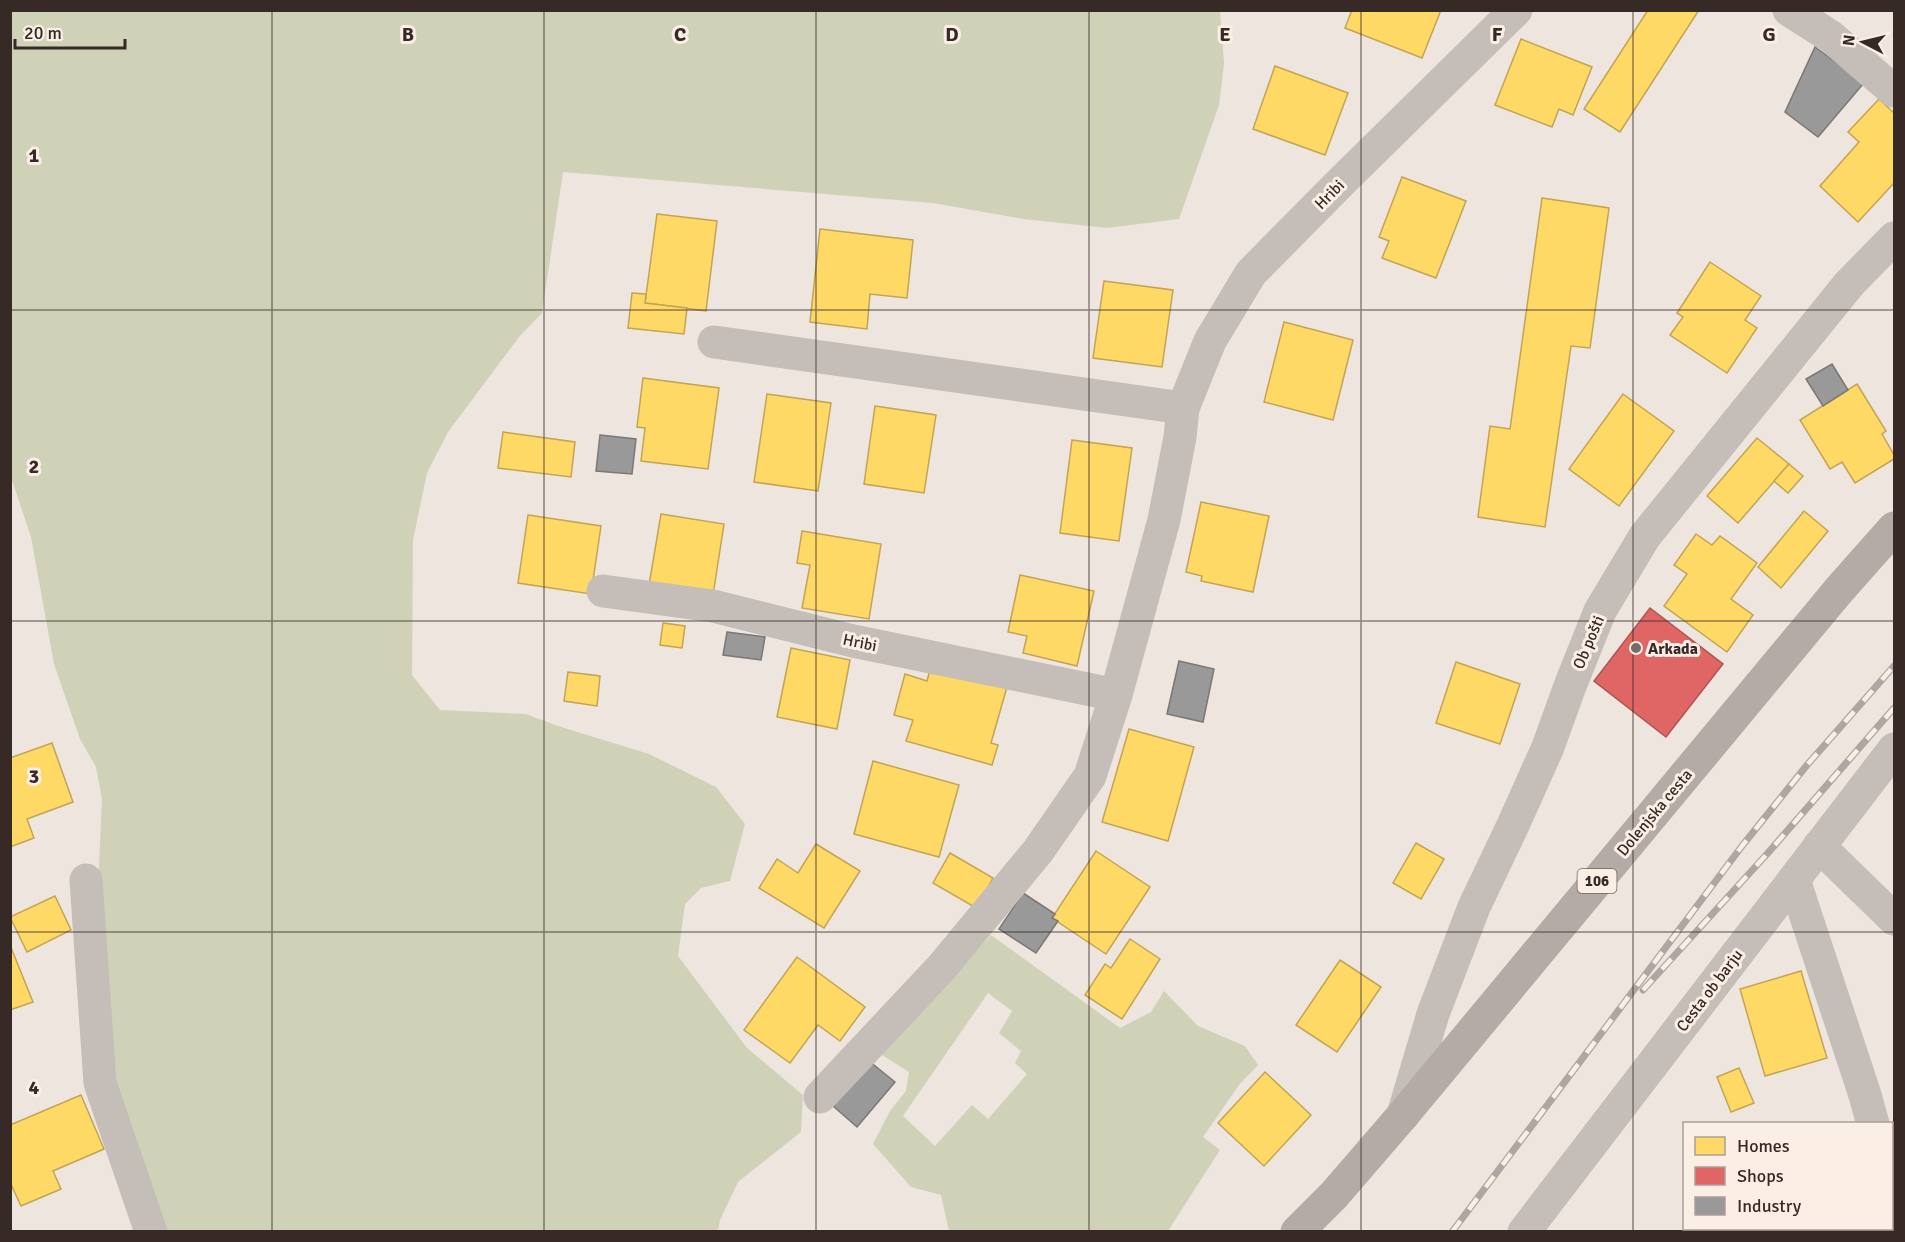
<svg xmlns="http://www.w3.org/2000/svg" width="1905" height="1242" font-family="Signika,sans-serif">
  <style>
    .green { fill: #d0d2b8; fill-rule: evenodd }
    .water { fill: #9ac1bc }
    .homes { fill: #ffd966; stroke: #c3a453; stroke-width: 1.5 }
    .shops { fill: #e06666; stroke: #ad5453; stroke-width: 1.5 }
    .industry { fill: #999; stroke: #7b7776; stroke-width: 1.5 }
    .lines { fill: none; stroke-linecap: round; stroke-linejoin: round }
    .minor { stroke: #c5bdb8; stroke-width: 33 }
    .major { stroke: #b4aba7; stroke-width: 33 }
    .rail-casing { stroke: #ada6a2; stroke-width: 7 }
    .rail { stroke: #faeee5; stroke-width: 4.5; stroke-dasharray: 14; stroke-linecap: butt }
    .grid { fill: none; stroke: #362926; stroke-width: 1.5; stroke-opacity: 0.55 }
    .poi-dot { fill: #766b66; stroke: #faeee5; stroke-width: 2 }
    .labels { text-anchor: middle; stroke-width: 6; stroke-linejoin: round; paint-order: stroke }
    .shield { fill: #faeee5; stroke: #71645f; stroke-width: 1.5 }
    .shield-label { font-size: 15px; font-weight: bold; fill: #362926 }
    .street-label { font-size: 16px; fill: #362926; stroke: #faeee5 }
    .poi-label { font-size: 16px; font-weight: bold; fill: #362926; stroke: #faeee5; text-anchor: start }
    .grid-label { font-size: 20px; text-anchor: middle; font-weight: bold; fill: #362926; stroke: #faeee5; stroke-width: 6; stroke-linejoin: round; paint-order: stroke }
  </style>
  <rect width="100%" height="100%" fill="#ede5de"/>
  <g class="green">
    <path d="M 10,11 L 1220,11 L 1224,63 L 1219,105 L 1179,219 L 1107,228 L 1023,219 L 933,203 L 563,172 L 542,313 L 519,337 L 448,432 L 427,473 L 413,540 L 412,675 L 440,710 L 526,714 L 558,726 L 649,754 L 716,787 L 745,824 L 730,881 L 701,888 L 685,904 L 678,956 L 747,1048 L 803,1095 L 801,1132 L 738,1182 L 720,1220 L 718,1231 L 158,1231 L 109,1069 L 95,954 L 102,799 L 96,767 L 80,739 L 54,664 L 31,537 L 11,477 Z"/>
    <path d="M 991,935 L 1120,1028 L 1151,1012 L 1164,991 L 1198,1026 L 1245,1046 L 1258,1065 L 1239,1085 L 1203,1137 L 1220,1150 L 1168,1231 L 949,1231 L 941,1195 L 911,1187 L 873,1144 L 890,1111 L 906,1091 L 909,1072 L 882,1055 L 910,1021 ZM 988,993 L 1012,1011 L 999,1033 L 1021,1051 L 1015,1063 L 1027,1074 L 988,1119 L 972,1105 L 935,1146 L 903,1116 Z"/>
  </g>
  <path class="water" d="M 1818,1229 L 1819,1231 L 1707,1232 L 1706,1229 Z"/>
  <g class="homes">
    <path d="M 1352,10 L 1441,10 L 1422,58 L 1345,28 Z"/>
    <path d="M 1648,10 L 1699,10 L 1620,132 L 1584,109 Z"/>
    <path d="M 1521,39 L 1592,67 L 1573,115 L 1559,109 L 1552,127 L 1495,105 Z"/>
    <path d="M 1275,66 L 1348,93 L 1325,155 L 1253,129 Z"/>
    <path d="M 1879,99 L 1894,113 L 1894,183 L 1858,222 L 1820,186 L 1859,142 L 1848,132 Z"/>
    <path d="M 1402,177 L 1466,201 L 1436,278 L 1382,258 L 1389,241 L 1379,237 Z"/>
    <path d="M 1542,198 L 1609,208 L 1590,348 L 1571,346 L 1545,527 L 1478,517 L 1490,426 L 1510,429 Z"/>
    <path d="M 657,214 L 717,221 L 706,311 L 645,303 Z"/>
    <path d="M 820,229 L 913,240 L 907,298 L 870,294 L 867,329 L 810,322 Z"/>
    <path d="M 1710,262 L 1761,296 L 1745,320 L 1757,328 L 1727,373 L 1670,335 L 1683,317 L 1677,313 Z"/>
    <path d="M 1104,281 L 1173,290 L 1162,367 L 1093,358 Z"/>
    <path d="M 632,293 L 646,294 L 645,303 L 687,308 L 684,334 L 628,328 Z"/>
    <path d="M 1284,322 L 1353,340 L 1333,420 L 1264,402 Z"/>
    <path d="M 643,378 L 719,388 L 708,469 L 641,461 L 645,428 L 637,427 Z"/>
    <path d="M 1857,384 L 1886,431 L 1882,434 L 1894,455 L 1894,459 L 1855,483 L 1842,462 L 1830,469 L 1800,420 Z"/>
    <path d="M 767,394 L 831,403 L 818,491 L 754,482 Z"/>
    <path d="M 1623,394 L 1674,431 L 1619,506 L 1569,469 Z"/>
    <path d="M 875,406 L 936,415 L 924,493 L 864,484 Z"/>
    <path d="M 503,432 L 575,442 L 571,477 L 498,468 Z"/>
    <path d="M 1757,438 L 1789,464 L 1738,523 L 1707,496 Z"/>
    <path d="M 1072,440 L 1132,448 L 1119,541 L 1060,533 Z"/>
    <path d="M 1789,464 L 1803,476 L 1788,493 L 1774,481 Z"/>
    <path d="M 1201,502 L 1269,516 L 1253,592 L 1201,581 L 1202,576 L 1186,572 Z"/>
    <path d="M 1804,511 L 1828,531 L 1781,588 L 1758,567 Z"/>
    <path d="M 661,514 L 724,524 L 713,595 L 649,585 Z"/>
    <path d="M 528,515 L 601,526 L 591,594 L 518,583 Z"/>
    <path d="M 802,531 L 881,544 L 869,619 L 802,608 L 810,565 L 797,563 Z"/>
    <path d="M 1696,534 L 1712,545 L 1720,536 L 1757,563 L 1731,599 L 1753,615 L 1727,652 L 1664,606 L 1687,574 L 1674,565 Z"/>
    <path d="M 1020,575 L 1094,591 L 1077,666 L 1023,653 L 1027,636 L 1008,632 Z"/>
    <path d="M 663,623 L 685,626 L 682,648 L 660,645 Z"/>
    <path d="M 791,648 L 850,660 L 837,729 L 777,717 Z"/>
    <path d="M 1456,662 L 1520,684 L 1500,744 L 1436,723 Z"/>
    <path d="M 931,666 L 1007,687 L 991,743 L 998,745 L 992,765 L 906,741 L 913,720 L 894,715 L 905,674 L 927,681 Z"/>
    <path d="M 568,672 L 600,676 L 597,706 L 564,701 Z"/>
    <path d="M 1129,729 L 1194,747 L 1168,841 L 1102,822 Z"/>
    <path d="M 52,743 L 73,802 L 27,819 L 34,838 L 10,847 L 10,758 Z"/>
    <path d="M 873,761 L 959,785 L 939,857 L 854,834 Z"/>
    <path d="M 1416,843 L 1444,859 L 1421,899 L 1393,883 Z"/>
    <path d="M 816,844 L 860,871 L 824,928 L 759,888 L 777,859 L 798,873 Z"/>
    <path d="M 1096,851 L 1150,887 L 1106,954 L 1052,918 Z"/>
    <path d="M 950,853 L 993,878 L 976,908 L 933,883 Z"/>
    <path d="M 55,896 L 71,930 L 27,952 L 10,917 Z"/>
    <path d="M 1130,939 L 1160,959 L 1122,1019 L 1085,995 L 1105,964 L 1111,968 Z"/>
    <path d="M 10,945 L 33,1002 L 10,1010 Z"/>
    <path d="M 797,957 L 865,1007 L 840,1041 L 818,1025 L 790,1063 L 744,1030 Z"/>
    <path d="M 1340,960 L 1381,987 L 1337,1052 L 1296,1025 Z"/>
    <path d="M 1801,971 L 1827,1058 L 1765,1076 L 1740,989 Z"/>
    <path d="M 1739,1068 L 1754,1103 L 1731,1112 L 1717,1077 Z"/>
    <path d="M 1265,1072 L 1311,1115 L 1264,1166 L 1218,1123 Z"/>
    <path d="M 81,1095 L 104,1149 L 53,1171 L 61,1189 L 21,1206 L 10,1182 L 10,1125 Z"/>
  </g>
  <path class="shops" d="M 1650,608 L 1723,664 L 1666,737 L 1594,681 Z"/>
  <g class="industry">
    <path d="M 1815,47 L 1864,83 L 1818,137 L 1785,112 Z"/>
    <path d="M 1832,364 L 1848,390 L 1823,406 L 1806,379 Z"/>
    <path d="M 600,435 L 636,439 L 632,474 L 596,471 Z"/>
    <path d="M 727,632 L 765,637 L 761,660 L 723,655 Z"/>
    <path d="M 1179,661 L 1214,669 L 1203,722 L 1167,714 Z"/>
    <path d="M 1023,893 L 1055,914 L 1052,918 L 1058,921 L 1036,953 L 999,929 Z"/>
    <path d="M 869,1061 L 895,1082 L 857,1127 L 833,1106 Z"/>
  </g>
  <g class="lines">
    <g class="minor">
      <path d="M 1789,10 L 1830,36 L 1894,91"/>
      <path d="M 714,342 L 1183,408"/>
      <path d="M 603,591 L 713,606 L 853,641 L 1116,695"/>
      <path d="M 1819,846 L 1894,919"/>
      <path d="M 86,880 L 100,1083 L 151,1232"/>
      <path d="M 1794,880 L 1865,1095 L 1873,1124"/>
      <path d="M 820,1097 L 942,967 L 1038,851 L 1090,776 L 1116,695 L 1164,520 L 1180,437 L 1183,408 L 1210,341 L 1251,273 L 1339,184 L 1516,10"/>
      <path d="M 1403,1115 L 1433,1014 L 1474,907 L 1514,823 L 1548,747 L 1570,686 L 1600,611 L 1645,536 L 1849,284 L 1894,238"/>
      <path d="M 1892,1196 L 1894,1207"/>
      <path d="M 1524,1232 L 1894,749"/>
    </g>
    <path class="major" d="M 1297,1232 L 1334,1195 L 1403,1115 L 1839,590 L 1894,528"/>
    <defs>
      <g id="rail">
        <path d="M 1643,990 L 1767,854 L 1894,708"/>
        <path d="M 1452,1232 L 1742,846 L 1807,765 L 1894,666"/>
      </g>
    </defs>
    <use href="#rail" class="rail-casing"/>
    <use href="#rail" class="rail"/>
  </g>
  <path class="grid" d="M 272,10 L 272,1232M 544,10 L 544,1232M 816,10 L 816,1232M 1089,10 L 1089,1232M 1361,10 L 1361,1232M 1633,10 L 1633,1232M 10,310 L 1894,310M 10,621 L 1894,621M 10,932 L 1894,932"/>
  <circle class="poi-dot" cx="1636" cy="648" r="6"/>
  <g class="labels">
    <rect class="shield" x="1577.5" y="869" width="39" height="24" rx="4.5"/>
    <g class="shield-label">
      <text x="1597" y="886">106</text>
    </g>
    <g class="street-label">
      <text transform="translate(1329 194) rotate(-45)" y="6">Hribi</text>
      <text transform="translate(860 642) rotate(12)" y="6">Hribi</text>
      <text transform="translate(1588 642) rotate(-67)" y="6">Ob pošti</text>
      <text transform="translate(1654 812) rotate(-50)" y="6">Dolenjska cesta</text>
      <text transform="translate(1709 990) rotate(-53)" y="6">Cesta ob barju</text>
    </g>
    <g class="poi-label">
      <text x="1648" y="654">Arkada</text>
    </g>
  </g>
  <g class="grid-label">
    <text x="408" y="41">B</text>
    <text x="680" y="41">C</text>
    <text x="952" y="41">D</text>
    <text x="1225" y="41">E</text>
    <text x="1497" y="41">F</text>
    <text x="1769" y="41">G</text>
    <text x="34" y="162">1</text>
    <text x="34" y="473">2</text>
    <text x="34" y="783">3</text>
    <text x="34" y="1094">4</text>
  </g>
  <rect width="1905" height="1242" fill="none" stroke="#362926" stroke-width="24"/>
  <rect x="1683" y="1122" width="210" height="108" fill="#faeee5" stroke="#ac9f99" stroke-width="1.5"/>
  <rect x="1695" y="1137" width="30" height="18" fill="#ffd966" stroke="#ac9f99" stroke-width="1.5"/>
  <text x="1737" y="1152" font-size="18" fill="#362926">Homes</text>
  <rect x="1695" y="1167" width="30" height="18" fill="#e06666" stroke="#ac9f99" stroke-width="1.5"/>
  <text x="1737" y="1182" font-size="18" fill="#362926">Shops</text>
  <rect x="1695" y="1197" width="30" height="18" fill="#999999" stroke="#ac9f99" stroke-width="1.5"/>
  <text x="1737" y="1212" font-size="18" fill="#362926">Industry</text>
  <g transform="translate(1863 42) rotate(277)" stroke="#faeee5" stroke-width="4.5" paint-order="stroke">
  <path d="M0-4.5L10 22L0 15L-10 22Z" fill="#362926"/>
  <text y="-9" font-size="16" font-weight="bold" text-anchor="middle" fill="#362926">N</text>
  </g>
  <path d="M15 39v9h110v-9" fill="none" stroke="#362926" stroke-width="3"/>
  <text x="24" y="39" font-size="18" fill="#362926" stroke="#faeee5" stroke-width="4.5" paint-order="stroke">20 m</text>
</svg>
